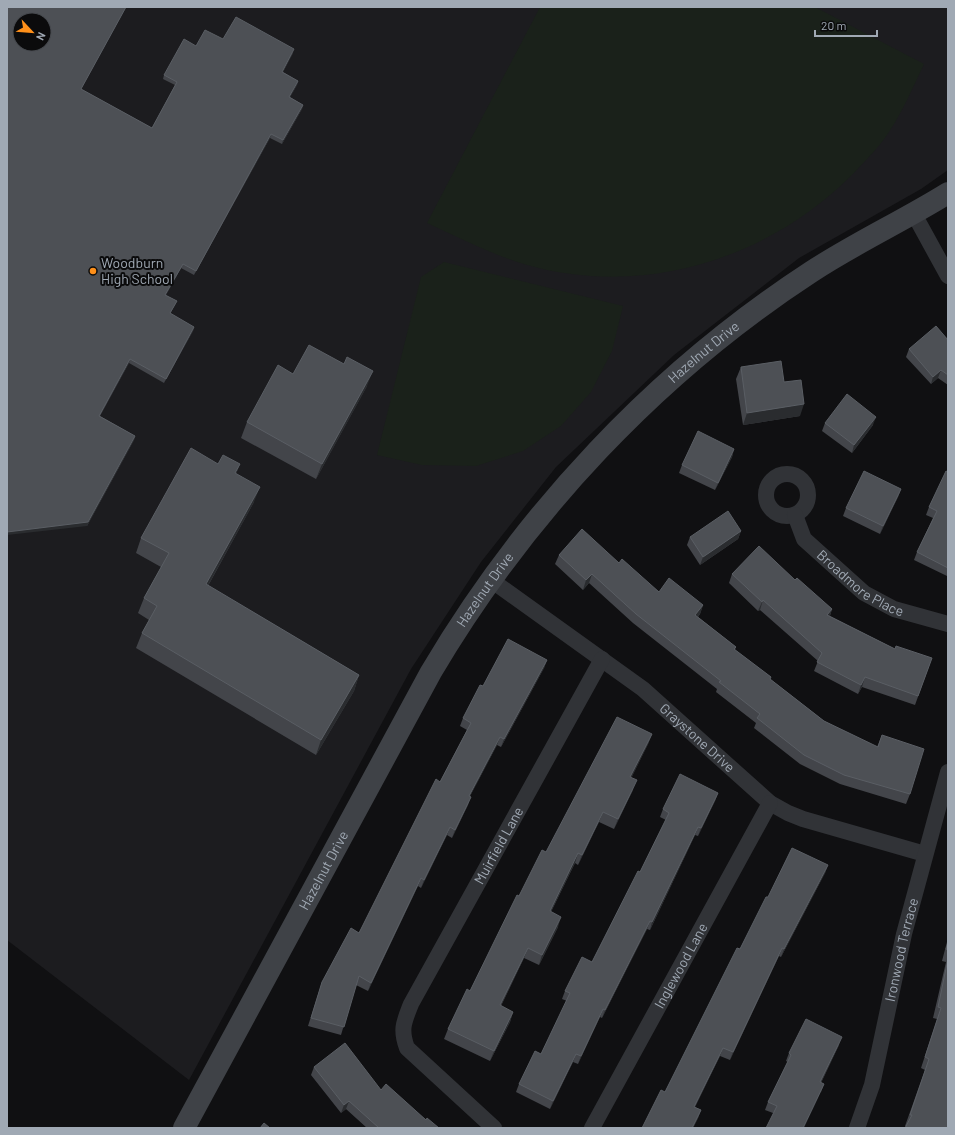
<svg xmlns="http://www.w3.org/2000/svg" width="955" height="1135" font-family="Barlow,sans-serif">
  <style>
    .built { fill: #1c1c1f; fill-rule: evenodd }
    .green { fill: #1a211a }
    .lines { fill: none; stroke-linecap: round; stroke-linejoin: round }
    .street { stroke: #313337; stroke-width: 16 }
    .secondary { stroke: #3f4247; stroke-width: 22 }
    .wall { fill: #43454a }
    .shaded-wall { fill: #2a2c2f }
    .building { fill: #4d5055; stroke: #5a5e64; fill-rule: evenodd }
    .poi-dot { fill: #ff901a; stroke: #0b0b0c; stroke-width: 1.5 }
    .labels { text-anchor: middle; stroke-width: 4; stroke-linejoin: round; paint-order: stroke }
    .poi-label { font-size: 14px; fill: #a0a9b4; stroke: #0b0b0c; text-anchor: start }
    .street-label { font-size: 14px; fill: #a0a9b4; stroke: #0b0b0c }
  </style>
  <rect width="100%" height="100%" fill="#101012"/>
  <path class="built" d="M 7,7 L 948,7 L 948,170 L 921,189 L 799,258 L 674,355 L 556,467 L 481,562 L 411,669 L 189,1080 L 7,940 ZM 20,20 L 44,20 L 44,44 L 20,44 Z"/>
  <g class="green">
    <path d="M 540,7 L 815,7 L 924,64 C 913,87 903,111 889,132 C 880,146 866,160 854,173 C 769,259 645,298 527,265 C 492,255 460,238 427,223 Z"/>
    <path d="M 444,262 L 623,306 L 612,351 L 591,392 L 561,426 L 523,451 L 476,466 L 422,465 L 377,455 L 421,277 Z"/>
  </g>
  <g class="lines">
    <g class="street">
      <path d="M 914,214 L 948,276"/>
      <circle cx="787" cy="495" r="21"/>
      <path id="s1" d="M 795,515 L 804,539 L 864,593 L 894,609 L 948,624"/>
      <path id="s2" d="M 491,580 L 643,689 L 770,803 L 788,813 L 803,819 L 925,854"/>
      <path id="s3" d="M 494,1128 L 407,1048 C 400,1029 404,1022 411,1004 L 602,659"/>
      <path id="s4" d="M 592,1128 L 770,803"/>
      <path id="s5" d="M 857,1128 L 872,1085 L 904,934 L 948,772"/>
    </g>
    <path class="secondary" id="s6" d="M 184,1128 L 431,672 C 525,513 656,373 811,272 C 855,243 903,221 948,193"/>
  </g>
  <g class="wall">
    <path d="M 7,7 L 126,7 L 81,89 L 152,128 L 175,85 L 163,79 L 164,75 L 196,46 L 223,39 L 293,53 L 283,72 L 298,81 L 297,85 L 290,97 L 303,105 L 302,109 L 282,144 L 270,138 L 194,275 L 181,268 L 166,295 L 177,301 L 170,314 L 194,327 L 193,331 L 164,383 L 129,363 L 100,416 L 135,436 L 134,440 L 87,526 Z"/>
    <path d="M 948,340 L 948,385 L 938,378 L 931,384 L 906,357 L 909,349 Z"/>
    <path d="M 344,364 L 367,386 L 316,479 L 241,438 L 247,422 L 293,374 Z"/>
    <path d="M 741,367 L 784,382 L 800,416 L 743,425 L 736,379 Z"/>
    <path d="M 825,423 L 873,425 L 852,453 L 822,431 Z"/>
    <path d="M 734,449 L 732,457 L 715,490 L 679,473 L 682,465 Z"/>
    <path d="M 240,464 L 236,474 L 254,502 L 208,586 L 359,675 L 354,691 L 316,755 L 136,648 L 142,633 L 149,620 L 138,613 L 144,598 L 161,567 L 136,553 L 141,538 Z"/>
    <path d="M 948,472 L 948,574 L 947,576 L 914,560 L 917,552 L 933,518 L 926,515 L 929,507 Z"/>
    <path d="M 901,489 L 898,497 L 880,534 L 843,516 L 846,508 Z"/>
    <path d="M 741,531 L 738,539 L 700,565 L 687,545 L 690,537 Z"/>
    <path d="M 559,555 L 619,563 L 659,592 L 703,605 L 700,614 L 698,617 L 736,647 L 735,650 L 771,677 L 770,679 L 824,721 L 877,747 L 882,735 L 910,794 L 906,804 L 840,784 L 800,764 L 754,728 L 756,723 L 716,692 L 717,689 L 633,623 L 589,583 L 583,590 L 555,564 Z"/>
    <path d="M 732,574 L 795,580 L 832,609 L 830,616 L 895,649 L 932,658 L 915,705 L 862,687 L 858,694 L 814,671 L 818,661 L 760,610 L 758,611 L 729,583 Z"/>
    <path d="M 547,660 L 544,668 L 501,747 L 497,745 L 470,796 L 468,805 L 452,838 L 447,835 L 421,888 L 418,886 L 368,991 L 356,985 L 341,1035 L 308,1026 L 322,982 L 359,933 L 440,782 L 467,730 L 460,726 L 463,718 L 483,686 Z"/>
    <path d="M 652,734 L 648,744 L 631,778 L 633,790 L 614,829 L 599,822 L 578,865 L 575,863 L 551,912 L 558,927 L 539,965 L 524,958 L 501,1006 L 513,1012 L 510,1022 L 490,1061 L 444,1039 L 448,1029 L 470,991 L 519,896 L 546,852 Z"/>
    <path d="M 718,793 L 715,801 L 698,836 L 695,835 L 650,930 L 647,929 L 602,1018 L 600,1017 L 578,1064 L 573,1062 L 550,1109 L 516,1092 L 519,1084 L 541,1054 L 567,1001 L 562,999 L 565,991 L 592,962 L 640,872 L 666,820 L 660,817 L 663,809 Z"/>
    <path d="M 828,865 L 825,873 L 781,957 L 779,956 L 730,1060 L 720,1056 L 695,1107 L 701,1110 L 698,1118 L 693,1128 L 642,1128 L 665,1092 L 740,949 L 768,897 Z"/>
    <path d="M 948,938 L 948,1128 L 906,1126 L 905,1126 L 925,1070 L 921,1068 L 937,1019 L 933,1018 L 946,962 L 942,961 Z"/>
    <path d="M 839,1045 L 821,1083 L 824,1084 L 821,1092 L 773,1113 L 765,1110 L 768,1102 L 788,1062 L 786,1061 L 789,1053 Z"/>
    <path d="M 314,1067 L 381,1090 L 439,1128 L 367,1128 L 346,1109 L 341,1113 L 311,1075 Z"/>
  </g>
  <g class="shaded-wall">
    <path d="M 294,49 L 293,53 L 281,76 L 282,72 Z"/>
    <path d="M 298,81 L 297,85 L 288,101 L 289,97 Z"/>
    <path d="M 303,105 L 302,109 L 282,144 L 283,140 Z"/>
    <path d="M 271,134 L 270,138 L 194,275 L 196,271 Z"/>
    <path d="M 183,264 L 181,268 L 164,299 L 165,295 Z"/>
    <path d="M 194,327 L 193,331 L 164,383 L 166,379 Z"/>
    <path d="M 130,359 L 129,363 L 97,420 L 99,416 Z"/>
    <path d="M 941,370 L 938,378 L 931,384 L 933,377 Z"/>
    <path d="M 373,371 L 367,386 L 316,479 L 322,464 Z"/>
    <path d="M 804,404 L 800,416 L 743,425 L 747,413 Z"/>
    <path d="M 876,417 L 873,425 L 852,453 L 854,445 Z"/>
    <path d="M 135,436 L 134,440 L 87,526 L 7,535 L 7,532 Z"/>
    <path d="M 734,449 L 732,457 L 715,490 L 718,483 Z"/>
    <path d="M 240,464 L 234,479 L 235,473 Z"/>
    <path d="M 260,487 L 254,502 L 200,600 L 206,584 Z"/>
    <path d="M 901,489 L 898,497 L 880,534 L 883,526 Z"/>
    <path d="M 741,531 L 738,539 L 700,565 L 703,557 Z"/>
    <path d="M 592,574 L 589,583 L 583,590 L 586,580 Z"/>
    <path d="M 763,600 L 760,610 L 758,611 L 762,602 Z"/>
    <path d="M 703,605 L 700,614 L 692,624 L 695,615 Z"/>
    <path d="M 832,609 L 829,618 L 827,615 Z"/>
    <path d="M 547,660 L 544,668 L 501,747 L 504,739 Z"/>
    <path d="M 359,675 L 354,691 L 316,755 L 321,740 Z"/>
    <path d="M 865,677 L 862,687 L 858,694 L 861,685 Z"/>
    <path d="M 652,734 L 648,744 L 627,787 L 630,777 Z"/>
    <path d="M 500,737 L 497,745 L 466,804 L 469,796 Z"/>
    <path d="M 637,780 L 633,790 L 614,829 L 618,819 Z"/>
    <path d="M 718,793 L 715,801 L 698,836 L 701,828 Z"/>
    <path d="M 471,797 L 468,805 L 452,838 L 455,830 Z"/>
    <path d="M 603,812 L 599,822 L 578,865 L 582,855 Z"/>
    <path d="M 450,827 L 447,835 L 421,888 L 424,880 Z"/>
    <path d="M 698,827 L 695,835 L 650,930 L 652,922 Z"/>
    <path d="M 578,853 L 575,863 L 546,921 L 550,911 Z"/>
    <path d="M 828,865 L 825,873 L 781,957 L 784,949 Z"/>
    <path d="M 421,878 L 418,886 L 368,991 L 371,983 Z"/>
    <path d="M 561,917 L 558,927 L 539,965 L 542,955 Z"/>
    <path d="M 650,921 L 647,929 L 602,1018 L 605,1010 Z"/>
    <path d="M 528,948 L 524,958 L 496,1015 L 500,1005 Z"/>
    <path d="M 782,948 L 779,956 L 730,1060 L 733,1052 Z"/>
    <path d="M 603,1009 L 600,1017 L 578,1064 L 581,1056 Z"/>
    <path d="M 513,1012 L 510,1022 L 490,1061 L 494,1051 Z"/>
    <path d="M 842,1037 L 839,1045 L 817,1090 L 820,1082 Z"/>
    <path d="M 723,1048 L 720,1056 L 691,1115 L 694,1107 Z"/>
    <path d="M 576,1054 L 573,1062 L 550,1109 L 553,1101 Z"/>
    <path d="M 824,1084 L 821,1092 L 804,1128 L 803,1128 Z"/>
    <path d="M 349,1101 L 346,1109 L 341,1113 L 344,1105 Z"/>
    <path d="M 701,1110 L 698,1118 L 693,1128 L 692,1128 Z"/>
  </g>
  <g class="building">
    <path d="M 7,7 L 126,7 L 81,89 L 152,128 L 177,82 L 164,75 L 184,39 L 196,46 L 205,30 L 223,39 L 236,17 L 294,49 L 282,72 L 298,81 L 289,97 L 303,105 L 283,140 L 271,134 L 196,271 L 183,264 L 165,295 L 177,301 L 170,313 L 194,327 L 166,379 L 130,359 L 99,416 L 135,436 L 88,522 L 7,532 ZM 20,20 L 44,20 L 44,44 L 20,44 Z"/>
    <path d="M 936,326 L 948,340 L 948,375 L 941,370 L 933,377 L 909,349 Z"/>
    <path d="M 309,345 L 344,364 L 347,357 L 373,371 L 322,464 L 247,422 L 278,365 L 293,374 Z"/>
    <path d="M 781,361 L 784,382 L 801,380 L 804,404 L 747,413 L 741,367 Z"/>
    <path d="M 847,394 L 876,417 L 854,445 L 825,423 Z"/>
    <path d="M 698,431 L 734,449 L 718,483 L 682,465 Z"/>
    <path d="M 191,448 L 218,464 L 223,455 L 240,464 L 235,473 L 260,487 L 206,584 L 359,675 L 321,740 L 142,633 L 157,606 L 144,598 L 169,553 L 141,538 Z"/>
    <path d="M 864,471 L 901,489 L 883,526 L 846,508 Z"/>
    <path d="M 946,471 L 948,472 L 948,568 L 917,552 L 937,511 L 929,507 Z"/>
    <path d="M 728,511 L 741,531 L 703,557 L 690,537 Z"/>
    <path d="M 582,529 L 619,563 L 622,559 L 659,592 L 669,578 L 703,605 L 695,615 L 736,647 L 734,649 L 771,677 L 770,679 L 824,721 L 878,747 L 882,735 L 924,749 L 910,794 L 844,775 L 804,755 L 757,718 L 760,714 L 719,682 L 721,681 L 636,614 L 592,574 L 586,580 L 559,555 Z"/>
    <path d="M 759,546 L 795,580 L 797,578 L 832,609 L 827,615 L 895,649 L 896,646 L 932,658 L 918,696 L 865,677 L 861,685 L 817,662 L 822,653 L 763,600 L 762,602 L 732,574 Z"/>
    <path d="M 508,639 L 547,660 L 504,739 L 500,737 L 469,796 L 471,797 L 455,830 L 450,827 L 424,880 L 421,878 L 371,983 L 359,976 L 344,1027 L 311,1018 L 322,982 L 351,928 L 359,933 L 436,779 L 440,782 L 471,723 L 463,718 L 480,685 L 483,686 Z"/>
    <path d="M 617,717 L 652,734 L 630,777 L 637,780 L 618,819 L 603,812 L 582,855 L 578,853 L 550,911 L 561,917 L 542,955 L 528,948 L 500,1005 L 513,1012 L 494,1051 L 448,1029 L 467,989 L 470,991 L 517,895 L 519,896 L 542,850 L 546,852 Z"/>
    <path d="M 680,774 L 718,793 L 701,828 L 698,827 L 652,922 L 650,921 L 605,1010 L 603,1009 L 581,1056 L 576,1054 L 553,1101 L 519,1084 L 535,1051 L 541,1054 L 570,993 L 565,991 L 582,957 L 592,962 L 638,871 L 640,872 L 669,813 L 663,809 Z"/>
    <path d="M 792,848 L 828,865 L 784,949 L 782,948 L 733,1052 L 723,1048 L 694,1107 L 701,1110 L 692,1128 L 642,1128 L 661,1090 L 665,1092 L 737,948 L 740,949 L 766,897 L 768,897 Z"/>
    <path d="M 948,942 L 948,950 L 946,949 Z"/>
    <path d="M 948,959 L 948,1128 L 905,1128 L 912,1115 L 910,1115 L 929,1059 L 925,1057 L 941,1008 L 938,1007 Z"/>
    <path d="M 806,1019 L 842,1037 L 820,1082 L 824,1084 L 803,1128 L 766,1128 L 777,1106 L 768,1102 L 791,1055 L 789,1053 Z"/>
    <path d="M 345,1043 L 381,1090 L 386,1084 L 426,1120 L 427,1118 L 439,1128 L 379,1128 L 349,1101 L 344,1105 L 314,1067 Z"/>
    <path d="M 264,1123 L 270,1128 L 260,1128 Z"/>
  </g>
  <circle class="poi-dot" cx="93" cy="271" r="4"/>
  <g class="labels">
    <g class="poi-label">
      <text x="101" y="268">Woodburn<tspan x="101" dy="16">High School</tspan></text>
    </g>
    <g class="street-label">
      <text dy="5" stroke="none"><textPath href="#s6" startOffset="941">Hazelnut Drive</textPath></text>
      <text dy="5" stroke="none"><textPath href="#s1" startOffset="98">Broadmore Place</textPath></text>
      <text dy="5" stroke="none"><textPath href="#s6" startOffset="617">Hazelnut Drive</textPath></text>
      <text dy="5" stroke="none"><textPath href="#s2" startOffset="260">Graystone Drive</textPath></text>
      <text dy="5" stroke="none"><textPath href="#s3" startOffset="345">Muirfield Lane</textPath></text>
      <text dy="5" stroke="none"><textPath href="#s6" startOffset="293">Hazelnut Drive</textPath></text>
      <text dy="5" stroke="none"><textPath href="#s5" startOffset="184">Ironwood Terrace</textPath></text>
      <text dy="5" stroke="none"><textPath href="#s4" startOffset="185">Inglewood Lane</textPath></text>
    </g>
  </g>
  <rect width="955" height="1135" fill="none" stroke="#a0a9b4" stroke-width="16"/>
  <g transform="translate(32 32) rotate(116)"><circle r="19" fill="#0b0b0c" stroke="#474a4f"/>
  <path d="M0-3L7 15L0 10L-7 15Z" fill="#ff901a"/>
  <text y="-6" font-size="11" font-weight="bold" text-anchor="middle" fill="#a0a9b4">N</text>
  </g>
  <path d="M815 30v6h62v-6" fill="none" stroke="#a0a9b4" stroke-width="2"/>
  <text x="821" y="30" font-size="12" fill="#a0a9b4" stroke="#0b0b0c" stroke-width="3" paint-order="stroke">20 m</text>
</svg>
